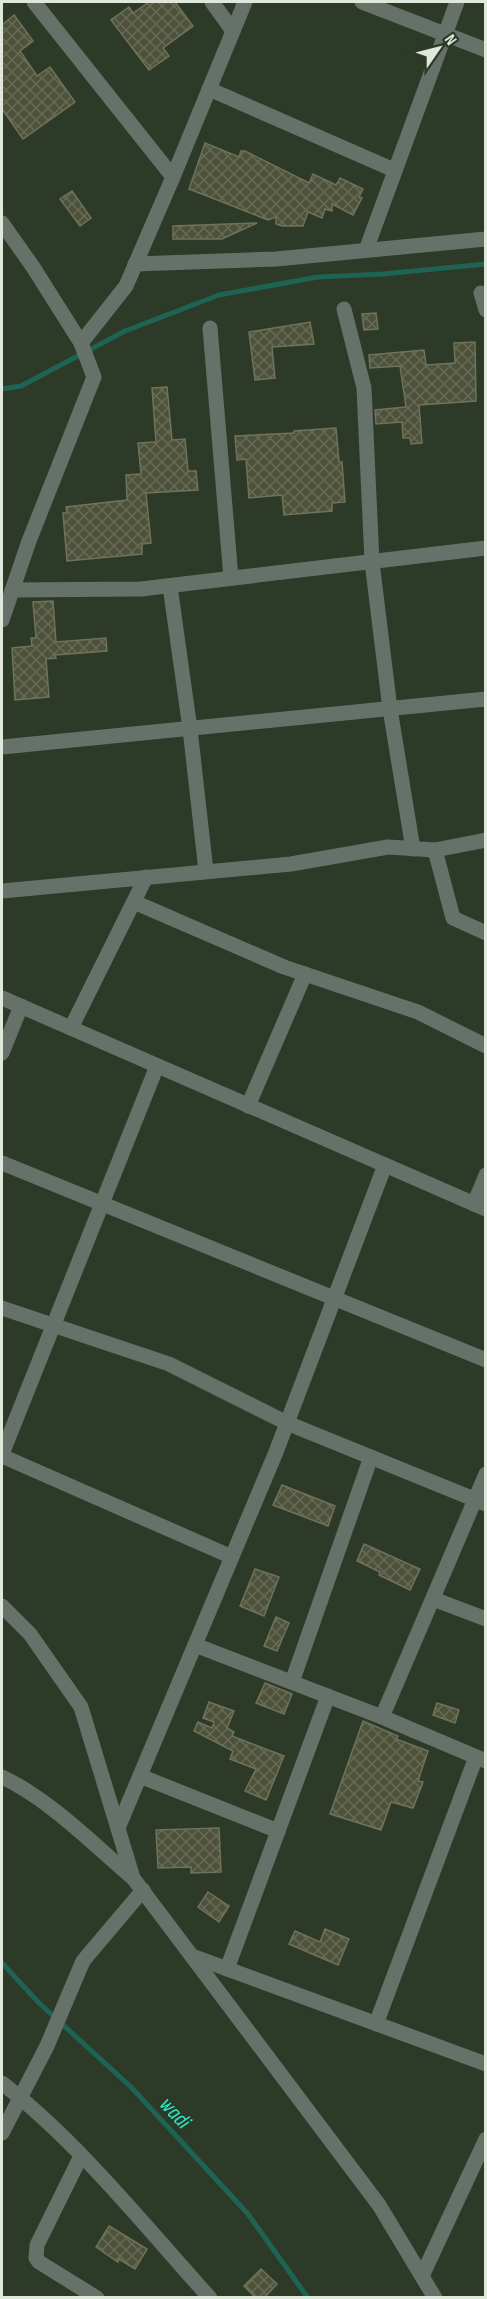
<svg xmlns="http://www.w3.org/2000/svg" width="487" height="2299" font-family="'Sofia Sans Condensed',sans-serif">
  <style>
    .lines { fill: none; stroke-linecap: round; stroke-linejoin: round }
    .stream { stroke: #1f6355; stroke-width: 5 }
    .building { fill: url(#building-cross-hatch); stroke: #6e735a; stroke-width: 1.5 }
    .minor { stroke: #66716a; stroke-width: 15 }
    .tertiary { stroke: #66716a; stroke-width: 15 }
    .labels { text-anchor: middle; stroke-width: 4.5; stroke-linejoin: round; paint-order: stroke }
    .water-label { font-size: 22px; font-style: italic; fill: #2beac7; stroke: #2c3a27 }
  </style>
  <defs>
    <pattern id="building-cross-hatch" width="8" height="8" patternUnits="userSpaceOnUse" patternTransform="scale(1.5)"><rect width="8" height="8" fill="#4e523a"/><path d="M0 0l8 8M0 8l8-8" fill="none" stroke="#676b56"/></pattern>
  </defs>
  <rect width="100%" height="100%" fill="#2c3a27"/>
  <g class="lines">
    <g class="stream">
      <path d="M 2,389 L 21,386 L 125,331 L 219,295 L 318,277 L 383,274 L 486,264"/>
      <path d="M 2,1963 L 39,2003 L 131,2087 L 248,2214 L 308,2298"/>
    </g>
  </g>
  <g class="building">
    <path d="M 149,2 L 175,2 L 193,26 L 163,48 L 169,56 L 149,70 L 111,20 L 129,7 L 133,13 Z"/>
    <path d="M 14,15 L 33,41 L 20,51 L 37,76 L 50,67 L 75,102 L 23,139 L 2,109 L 2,25 Z"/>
    <path d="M 205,143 L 239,157 L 241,151 L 245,151 L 309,183 L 313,174 L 336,185 L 340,178 L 363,189 L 359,197 L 362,198 L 353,215 L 332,204 L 332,211 L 325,209 L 322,218 L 308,212 L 303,226 L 282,226 L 276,224 L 276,217 L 268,220 L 189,189 Z"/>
    <path d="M 72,191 L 91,218 L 80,226 L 60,199 Z"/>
    <path d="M 257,223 L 222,239 L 173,239 L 173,226 Z"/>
    <path d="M 376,313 L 378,329 L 364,330 L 362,314 Z"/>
    <path d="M 310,322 L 314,344 L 272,347 L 275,378 L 255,380 L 249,332 Z"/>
    <path d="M 475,342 L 476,401 L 419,405 L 422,443 L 411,444 L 410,438 L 403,438 L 402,422 L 376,424 L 375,410 L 406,407 L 400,366 L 370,368 L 369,355 L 424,350 L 426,365 L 455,363 L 454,343 Z"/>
    <path d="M 167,387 L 172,440 L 185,439 L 188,471 L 196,471 L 198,490 L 146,493 L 151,543 L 142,544 L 142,554 L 67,561 L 63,513 L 67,513 L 66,507 L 127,500 L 126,475 L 141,474 L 138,443 L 156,442 L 152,388 Z"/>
    <path d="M 336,428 L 339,462 L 342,462 L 345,502 L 332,503 L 332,511 L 284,515 L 282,495 L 249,498 L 246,459 L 237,460 L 235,436 L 294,433 L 294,431 Z"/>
    <path d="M 53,601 L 56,642 L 106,638 L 107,651 L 55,655 L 56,658 L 46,659 L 49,697 L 15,700 L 12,648 L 32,646 L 31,638 L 36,638 L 33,602 Z"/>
    <path d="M 282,1485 L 335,1506 L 328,1526 L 273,1505 Z"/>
    <path d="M 364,1544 L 420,1569 L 410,1590 L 379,1575 L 380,1572 L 357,1561 Z"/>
    <path d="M 255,1569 L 279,1577 L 264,1616 L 240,1606 Z"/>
    <path d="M 276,1617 L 289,1623 L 277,1651 L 264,1646 Z"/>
    <path d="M 265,1683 L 292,1694 L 284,1714 L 256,1703 Z"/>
    <path d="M 209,1702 L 234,1711 L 227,1728 L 234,1732 L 232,1736 L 284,1756 L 266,1800 L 245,1791 L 256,1769 L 230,1759 L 233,1751 L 194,1731 L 198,1722 L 212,1728 L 214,1722 L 203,1718 Z"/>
    <path d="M 437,1703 L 459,1710 L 455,1723 L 433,1715 Z"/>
    <path d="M 363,1721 L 398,1736 L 396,1739 L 428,1751 L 418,1781 L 423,1782 L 413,1808 L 391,1802 L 381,1830 L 330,1814 Z"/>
    <path d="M 219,1828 L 221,1872 L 191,1873 L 191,1867 L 158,1868 L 156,1830 Z"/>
    <path d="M 208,1892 L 229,1906 L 219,1922 L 198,1907 Z"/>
    <path d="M 325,1929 L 349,1939 L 338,1965 L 289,1944 L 295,1931 L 320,1942 Z"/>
    <path d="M 109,2226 L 147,2249 L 135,2269 L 119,2259 L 118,2262 L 96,2247 Z"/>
    <path d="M 261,2269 L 277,2284 L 264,2298 L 256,2298 L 244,2286 Z"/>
  </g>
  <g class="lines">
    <g class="minor">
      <path d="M 34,2 L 173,177"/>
      <path d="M 212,2 L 233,31"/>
      <path d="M 362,2 L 486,50"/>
      <path d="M 209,89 L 394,170"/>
      <path d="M 2,223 L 33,267 L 81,343 L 94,377 L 29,541 L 2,620"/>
      <path d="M 366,250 L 457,2"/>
      <path d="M 135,264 L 276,259 L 486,239"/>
      <path d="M 481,293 L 486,310"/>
      <path d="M 344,309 L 364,388 L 372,562 L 390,709 L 413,849"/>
      <path d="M 210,328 L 231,578"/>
      <path d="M 81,343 L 126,286 L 173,177 L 245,2"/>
      <path d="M 170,586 L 190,729 L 206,871"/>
      <path d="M 12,590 L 141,589 L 486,548"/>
      <path d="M 2,747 L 486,699"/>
      <path d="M 435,850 L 453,918 L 486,933"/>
      <path d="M 2,891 L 291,864 L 388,847 L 435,850 L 486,840"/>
      <path d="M 134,902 L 284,967 L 418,1012 L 486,1046"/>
      <path d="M 2,998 L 486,1209"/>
      <path d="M 71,1028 L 146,877"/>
      <path d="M 2,1053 L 21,1006"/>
      <path d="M 248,1106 L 305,974"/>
      <path d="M 2,1163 L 486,1360"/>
      <path d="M 474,1204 L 486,1175"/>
      <path d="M 2,1308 L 169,1364 L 287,1423 L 486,1504"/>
      <path d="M 2,1454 L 157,1066"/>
      <path d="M 2,1456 L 232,1557"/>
      <path d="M 433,1599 L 486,1619"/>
      <path d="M 195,1645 L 382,1717 L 486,1761"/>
      <path d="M 292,1682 L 371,1457"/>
      <path d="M 382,1717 L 486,1474"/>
      <path d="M 140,1776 L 278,1831"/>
      <path d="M 2,1777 C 49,1799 93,1844 133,1878"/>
      <path d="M 118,1828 L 276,1452 L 385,1165"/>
      <path d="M 192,1956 L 486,2064"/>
      <path d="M 227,1969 L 328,1696"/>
      <path d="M 376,2024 L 476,1757"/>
      <path d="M 2,2083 C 80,2144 144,2225 210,2298"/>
      <path d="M 2,2133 L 47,2046 L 83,1961 L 143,1890"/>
      <path d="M 81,2156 L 37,2245 L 36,2258 L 39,2262 L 97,2298"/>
      <path d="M 422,2276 L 486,2139"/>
    </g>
    <path class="tertiary" d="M 2,1606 L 30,1634 L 81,1707 L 133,1878 L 379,2205 L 435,2298"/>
  </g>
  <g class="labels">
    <g class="water-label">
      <text transform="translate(176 2112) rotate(47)" y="8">wadi</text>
    </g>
  </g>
  <rect width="487" height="2299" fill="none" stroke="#dfe8db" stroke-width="6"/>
  <g transform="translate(439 48) rotate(55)" stroke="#2c3a27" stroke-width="4.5" paint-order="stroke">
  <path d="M0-4.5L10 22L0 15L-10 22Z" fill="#dfe8db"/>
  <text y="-9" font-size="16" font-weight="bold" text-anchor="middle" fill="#dfe8db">N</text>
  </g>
</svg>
